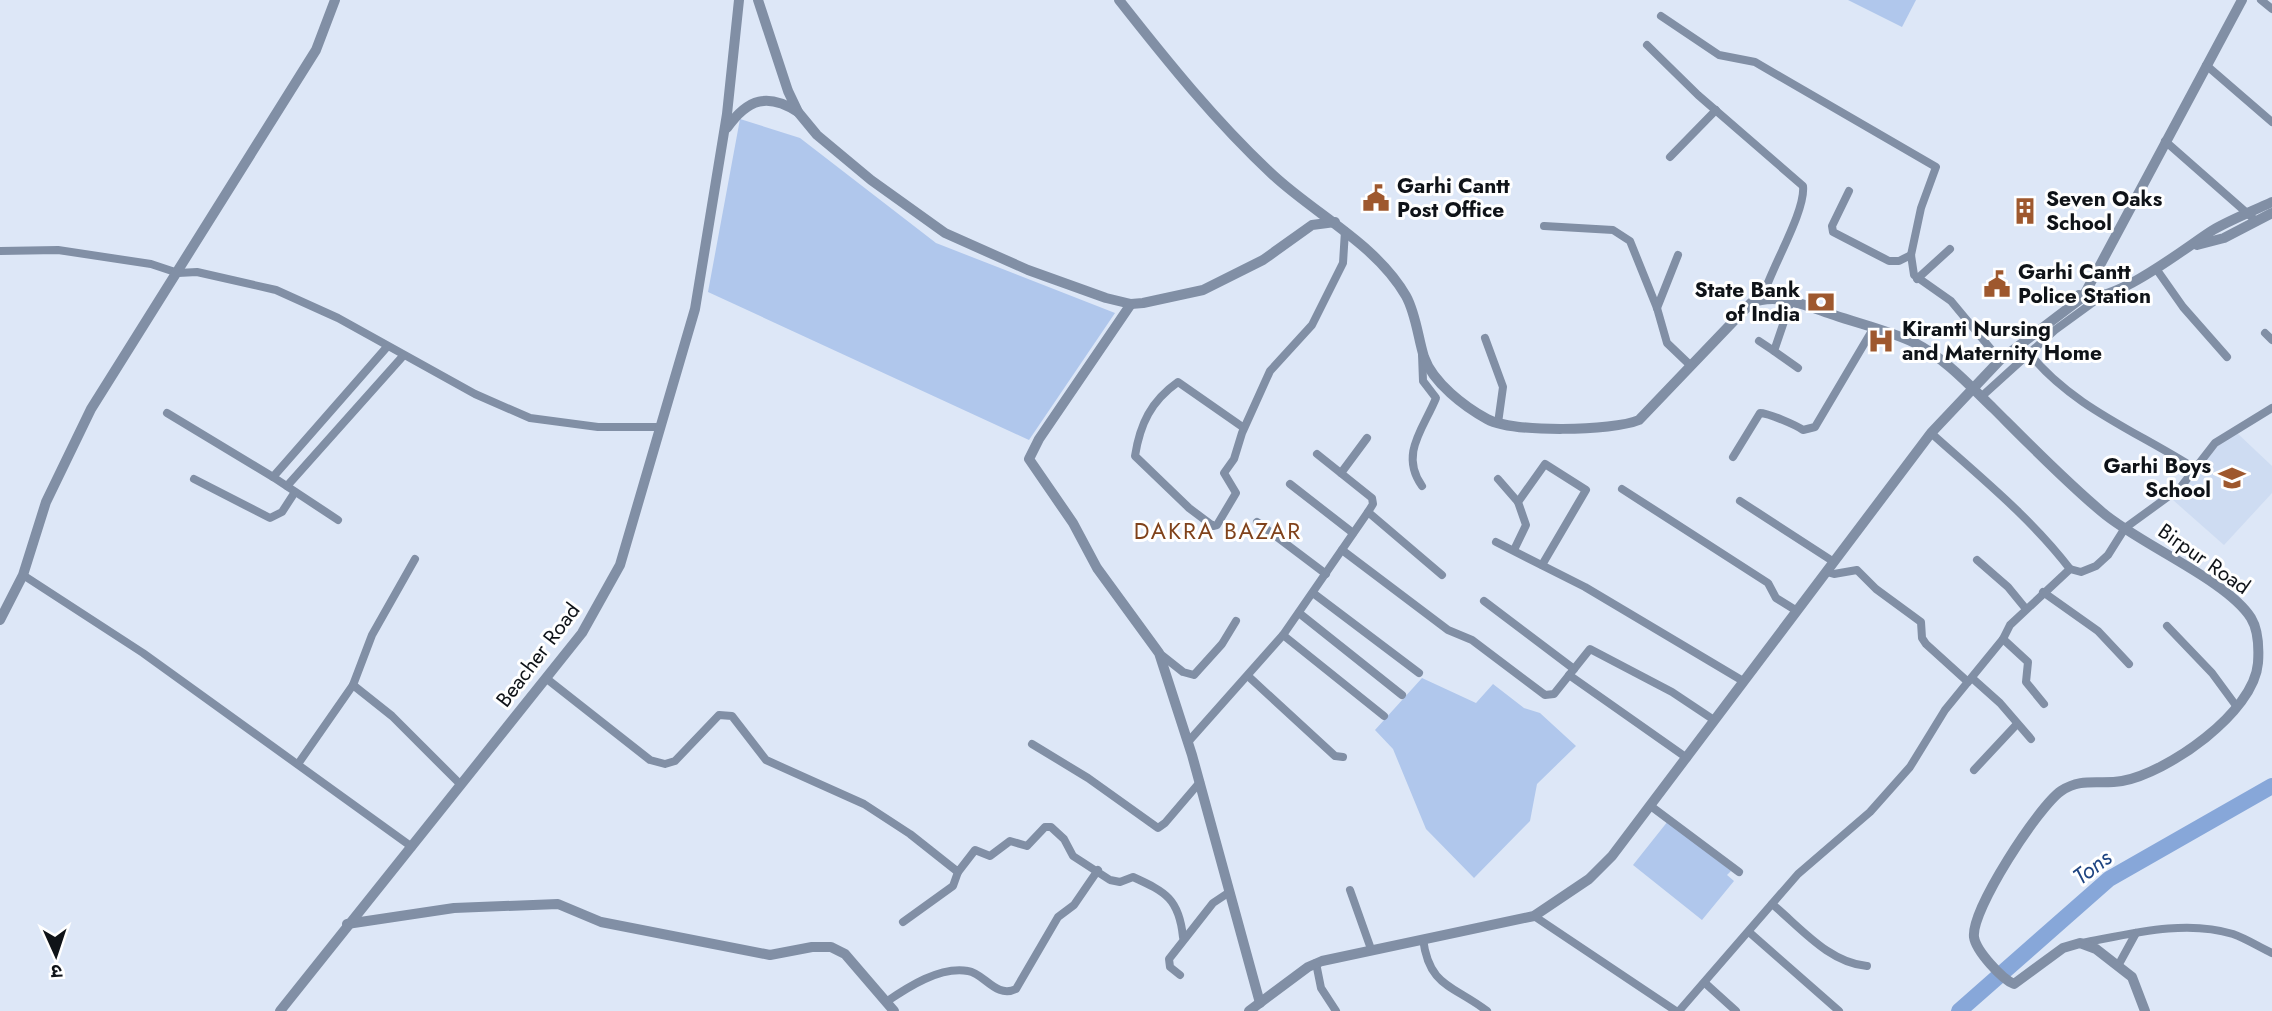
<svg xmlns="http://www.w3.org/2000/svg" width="2272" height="1011" font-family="Jost,'Noto Sans Devanagari',sans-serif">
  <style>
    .built { fill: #cedcf2 }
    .green { fill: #b0c7ec }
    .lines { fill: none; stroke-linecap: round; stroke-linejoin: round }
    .river { stroke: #87a7d9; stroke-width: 16 }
    .minor { stroke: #818fa5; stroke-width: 8 }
    .tertiary { stroke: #818fa5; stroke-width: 10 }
    .labels { text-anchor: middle; stroke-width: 6; stroke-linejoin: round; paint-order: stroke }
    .poi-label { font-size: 21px; font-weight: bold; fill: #0f1318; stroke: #fff; text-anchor: start }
    .street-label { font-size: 21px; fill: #0f1318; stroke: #fff }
    .neighbourhood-label { font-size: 23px; letter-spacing: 2px; fill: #80421b; stroke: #fff }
    .water-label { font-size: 23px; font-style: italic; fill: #1e4481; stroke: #fff }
  </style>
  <rect width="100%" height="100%" fill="#dde7f7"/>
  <path class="built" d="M 2237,433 L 2272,466 L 2272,493 L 2224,545 L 2173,500 L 2219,445 Z"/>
  <g class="green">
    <path d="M 1848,0 L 1916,0 L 1902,27 Z"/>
    <path d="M 740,119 L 800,138 L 936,243 L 1115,313 L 1029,440 L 708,292 Z"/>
    <path d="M 1422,678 L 1476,703 L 1493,684 L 1524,708 L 1540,713 L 1576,746 L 1537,784 L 1530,821 L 1474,878 L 1426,829 L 1393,749 L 1375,730 Z"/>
    <path d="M 1668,821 L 1731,871 L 1727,875 L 1734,881 L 1702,920 L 1633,865 Z"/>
  </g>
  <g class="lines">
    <path class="river" d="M 1959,1011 L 2109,879 L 2272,786"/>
    <g class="minor">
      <path d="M 2261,0 L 2272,9"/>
      <path d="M 1661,16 L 1719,55 L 1755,62 L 1936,167 L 1921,208 L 1911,255 L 1914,275 L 1951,301 L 2000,360"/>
      <path d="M 1647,45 L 1698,95 L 1803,186 C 1806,211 1770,270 1762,299"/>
      <path d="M 2206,65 L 2272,122"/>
      <path d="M 2165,141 L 2256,221"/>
      <path d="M 1670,157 L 1716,110"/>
      <path d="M 1849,191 L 1832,226 L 1833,232 L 1889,261 L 1899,261 L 1911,255"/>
      <path d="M 1544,226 L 1613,230 L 1630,241 L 1657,308 L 1667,343 L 1690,365"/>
      <path d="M 0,251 L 58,250 L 151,264 L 178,273 L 197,272 L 276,290 L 338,318 L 475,394 L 530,418 L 598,427 L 660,427"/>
      <path d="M 2157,270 L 2183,307 L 2227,357"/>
      <path d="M 1917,279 L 1950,249"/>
      <path d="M 1791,301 L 1774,351 L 1798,368"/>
      <path d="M 1657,308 L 1678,255"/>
      <path d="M 2265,333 L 2272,340"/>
      <path d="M 1485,338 L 1503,387 L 1498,423"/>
      <path d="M 1759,341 L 1774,351"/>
      <path d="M 2029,353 C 2072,407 2138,432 2194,468"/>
      <path d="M 1981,397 L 2055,330 L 2099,298"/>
      <path d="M 167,413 L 273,477 L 338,520"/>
      <path d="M 1244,428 L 1178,382 C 1151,401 1140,424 1135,456 L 1189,508 L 1213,526 L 1217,525 L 1236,493 L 1224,473 L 1234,459 L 1242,433 L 1270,371 L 1312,325 L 1343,263 L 1345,231"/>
      <path d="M 1931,433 C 1979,476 2031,518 2070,569"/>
      <path d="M 1317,454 L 1372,498 L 1373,504 L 1368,512"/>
      <path d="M 1733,457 L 1760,413 C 1768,413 1796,425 1803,430 L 1815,427 L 1873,329"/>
      <path d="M 1341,473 L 1367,438"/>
      <path d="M 273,477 L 386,348"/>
      <path d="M 194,479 L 270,518 L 282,512 L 295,492"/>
      <path d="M 1498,479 L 1518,502"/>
      <path d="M 1290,484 L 1353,533"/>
      <path d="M 287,486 L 403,356"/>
      <path d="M 1422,486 C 1399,454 1424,428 1436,398 L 1423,381 L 1422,354"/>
      <path d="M 1622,489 L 1768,583 L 1776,598 L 1797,611"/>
      <path d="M 1740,501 L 1834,562"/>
      <path d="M 1257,522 L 1326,574"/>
      <path d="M 1496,542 L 1585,587 L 1743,681"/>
      <path d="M 1342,550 L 1448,630 L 1472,640 L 1545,695 L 1554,694 L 1590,649 L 1672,692 L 1714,720"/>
      <path d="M 1514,550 L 1526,525 L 1518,502 L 1545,464 L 1586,490 L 1542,565"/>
      <path d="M 1977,560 L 2008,587 L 2026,609"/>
      <path d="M 1827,572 L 1834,574 L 1857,570 L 1876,589 L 1921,622 L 1922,638 L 1926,644 L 1968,682"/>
      <path d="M 23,575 L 143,653 L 412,847"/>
      <path d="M 2043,592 L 2098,631 L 2129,664"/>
      <path d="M 1313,593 L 1419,673"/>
      <path d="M 1484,601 L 1574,669"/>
      <path d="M 1299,613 L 1402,695"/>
      <path d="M 2167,626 L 2212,673 L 2237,707"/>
      <path d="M 1283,635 L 1384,716"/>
      <path d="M 2003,639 L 2028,662 L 2026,682 L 2044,704"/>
      <path d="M 1159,653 L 1183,672 L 1194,675 L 1222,644 L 1236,621"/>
      <path d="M 1569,675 L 1687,758"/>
      <path d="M 1248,676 L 1335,756 L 1343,757"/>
      <path d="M 1972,678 L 2000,703 L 2031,739"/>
      <path d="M 547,679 L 650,760 L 665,764 L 675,761 L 719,715 L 732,716 L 766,760 L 864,804 L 910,834 L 958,872 L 975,850 L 990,856 L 1010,841 L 1027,846 L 1045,827 L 1051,827 L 1064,839 L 1073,856 L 1110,880 L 1120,882 L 1133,877 C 1166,892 1179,899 1183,937"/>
      <path d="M 353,685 L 392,716 L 460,784"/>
      <path d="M 1188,742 L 1283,635 L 1368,512 L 1442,575"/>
      <path d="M 1032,744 L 1088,778 L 1158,828 L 1165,823 L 1200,782"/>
      <path d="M 298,764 L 353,685 L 372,635 L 415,559"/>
      <path d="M 1974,770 L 2017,724"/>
      <path d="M 1652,807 L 1739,872"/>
      <path d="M 1350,890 L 1371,949"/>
      <path d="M 1772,904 C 1800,927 1829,963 1867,966"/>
      <path d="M 1534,916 L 1676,1011"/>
      <path d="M 903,922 L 953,886 L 958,872"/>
      <path d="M 1749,932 L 1839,1011"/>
      <path d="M 1423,939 C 1429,987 1453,985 1487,1011"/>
      <path d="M 2082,943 C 2130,934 2185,919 2233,934 C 2247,939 2259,947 2272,953"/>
      <path d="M 1316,963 L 1321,988 L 1336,1011"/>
      <path d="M 2119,964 L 2136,933"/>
      <path d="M 1180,975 L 1170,967 L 1169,959 L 1213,903 L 1228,893"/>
      <path d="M 1705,983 L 1736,1011"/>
      <path d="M 886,1002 C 908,987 940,966 968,971 C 984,973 996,999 1016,989 L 1058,917 L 1074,905 L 1098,870"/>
      <path d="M 1679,1011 L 1798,874 L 1870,812 L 1910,767 L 1945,710 L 2003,639 L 2010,625 L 2070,569 L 2081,572 L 2096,566 L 2108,555 L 2125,528 L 2180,488 L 2215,443 L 2272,408"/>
    </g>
    <g class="tertiary">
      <path d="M 758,0 L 788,91 L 798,112 L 817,135 L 871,180 L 945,233 L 1028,270 L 1106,298 L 1131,304 L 1143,303 L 1203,290 L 1263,260 L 1312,225 L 1335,222"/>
      <path d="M 1119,0 C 1167,61 1216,122 1273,175 C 1316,215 1376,244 1406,296 C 1416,314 1418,338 1424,357 C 1433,383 1465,407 1487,419 C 1512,433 1613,431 1639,420 L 1751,303 C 1778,292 1807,306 1834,315 C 1860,324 1890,331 1915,343 C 1946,359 1970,386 1994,409 C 2029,444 2064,480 2102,512 C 2139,544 2227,580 2251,618 C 2259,631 2259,648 2258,663 C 2254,713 2167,773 2122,781 C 2099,785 2082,777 2061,791 C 2038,807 1971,910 1974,937 C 1976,951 2002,979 2014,984 L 2063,948 L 2080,943 L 2096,949 L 2132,977 L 2145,1011"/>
      <path d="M 727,128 C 748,98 768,93 798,112"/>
      <path d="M 2197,245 L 2224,238 L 2272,213"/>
      <path d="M 2079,295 C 2110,309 2187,246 2213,230 C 2232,219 2253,211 2272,202"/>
      <path d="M 1131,304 L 1039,439 L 1029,459 L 1073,523 L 1097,568 L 1159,653 L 1192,755 L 1260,1003"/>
      <path d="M 0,620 L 23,575 L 46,502 L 91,409 L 316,50 L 335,0"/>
      <path d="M 347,924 L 454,908 L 558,904 L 601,922 L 770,955 L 812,947 L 831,947 L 845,954 L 894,1011"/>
      <path d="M 280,1011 L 582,633 L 620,565 L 695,309 L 727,114 L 739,0"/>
      <path d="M 1249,1011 L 1308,967 L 1322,961 L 1534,916 L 1589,879 L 1612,856 L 1931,433 L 2000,360 L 2083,297 L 2242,0"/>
    </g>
  </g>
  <defs>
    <symbol id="civic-bare" viewBox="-9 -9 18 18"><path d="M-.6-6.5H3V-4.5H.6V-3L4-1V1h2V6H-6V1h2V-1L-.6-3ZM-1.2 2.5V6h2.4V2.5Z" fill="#9e582e" stroke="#fff" stroke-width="2.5" paint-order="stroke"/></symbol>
    <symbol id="building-bare" viewBox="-9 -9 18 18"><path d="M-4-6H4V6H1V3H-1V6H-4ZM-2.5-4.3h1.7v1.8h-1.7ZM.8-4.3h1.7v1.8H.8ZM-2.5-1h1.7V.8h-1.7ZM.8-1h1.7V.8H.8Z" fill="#9e582e" stroke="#fff" stroke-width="2.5" paint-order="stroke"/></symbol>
    <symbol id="bank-bare" viewBox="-9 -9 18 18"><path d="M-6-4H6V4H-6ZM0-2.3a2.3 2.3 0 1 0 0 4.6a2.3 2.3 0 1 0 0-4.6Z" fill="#9e582e" stroke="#fff" stroke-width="2.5" paint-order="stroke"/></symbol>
    <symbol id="hospital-bare" viewBox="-9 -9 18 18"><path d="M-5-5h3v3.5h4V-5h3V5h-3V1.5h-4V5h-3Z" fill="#9e582e" stroke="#fff" stroke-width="2.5" paint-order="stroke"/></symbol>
    <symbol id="school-bare" viewBox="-9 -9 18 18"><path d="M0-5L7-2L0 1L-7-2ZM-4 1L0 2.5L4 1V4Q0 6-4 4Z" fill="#9e582e" stroke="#fff" stroke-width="2.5" paint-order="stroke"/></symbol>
  </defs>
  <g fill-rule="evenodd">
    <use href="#civic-bare" x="1357" y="179" width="38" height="38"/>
    <use href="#building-bare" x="2006" y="192" width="38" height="38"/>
    <use href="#civic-bare" x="1978" y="265" width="38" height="38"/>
    <use href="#bank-bare" x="1802" y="283" width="38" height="38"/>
    <use href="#hospital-bare" x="1862" y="322" width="38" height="38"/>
    <use href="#school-bare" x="2213" y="459" width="38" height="38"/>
  </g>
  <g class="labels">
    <g class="poi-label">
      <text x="1397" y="193">Garhi Cantt<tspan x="1397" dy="24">Post Office</tspan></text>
      <text x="2046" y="206">Seven Oaks<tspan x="2046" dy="24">School</tspan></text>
      <text x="2018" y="279">Garhi Cantt<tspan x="2018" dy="24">Police Station</tspan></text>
      <text x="1800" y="297" text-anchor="end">State Bank<tspan x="1800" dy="24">of India</tspan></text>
      <text x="1902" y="336">Kiranti Nursing<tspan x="1902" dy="24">and Maternity Home</tspan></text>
      <text x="2211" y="473" text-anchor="end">Garhi Boys<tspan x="2211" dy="24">School</tspan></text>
    </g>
    <g class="street-label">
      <text transform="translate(2204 559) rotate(35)" y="7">Birpur Road</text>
      <text transform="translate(538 655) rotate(-53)" y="7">Beacher Road</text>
    </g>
    <g class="neighbourhood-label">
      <text x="1218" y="539">DAKRA BAZAR</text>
    </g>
    <g class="water-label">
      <text transform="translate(2092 867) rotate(-37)" y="8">Tons</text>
    </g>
  </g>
  <g transform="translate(56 955) rotate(177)" stroke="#ffffff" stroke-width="5" paint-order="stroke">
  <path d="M0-5L12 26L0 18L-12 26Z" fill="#0f1318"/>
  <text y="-10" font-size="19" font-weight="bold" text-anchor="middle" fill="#0f1318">उ</text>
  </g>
</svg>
